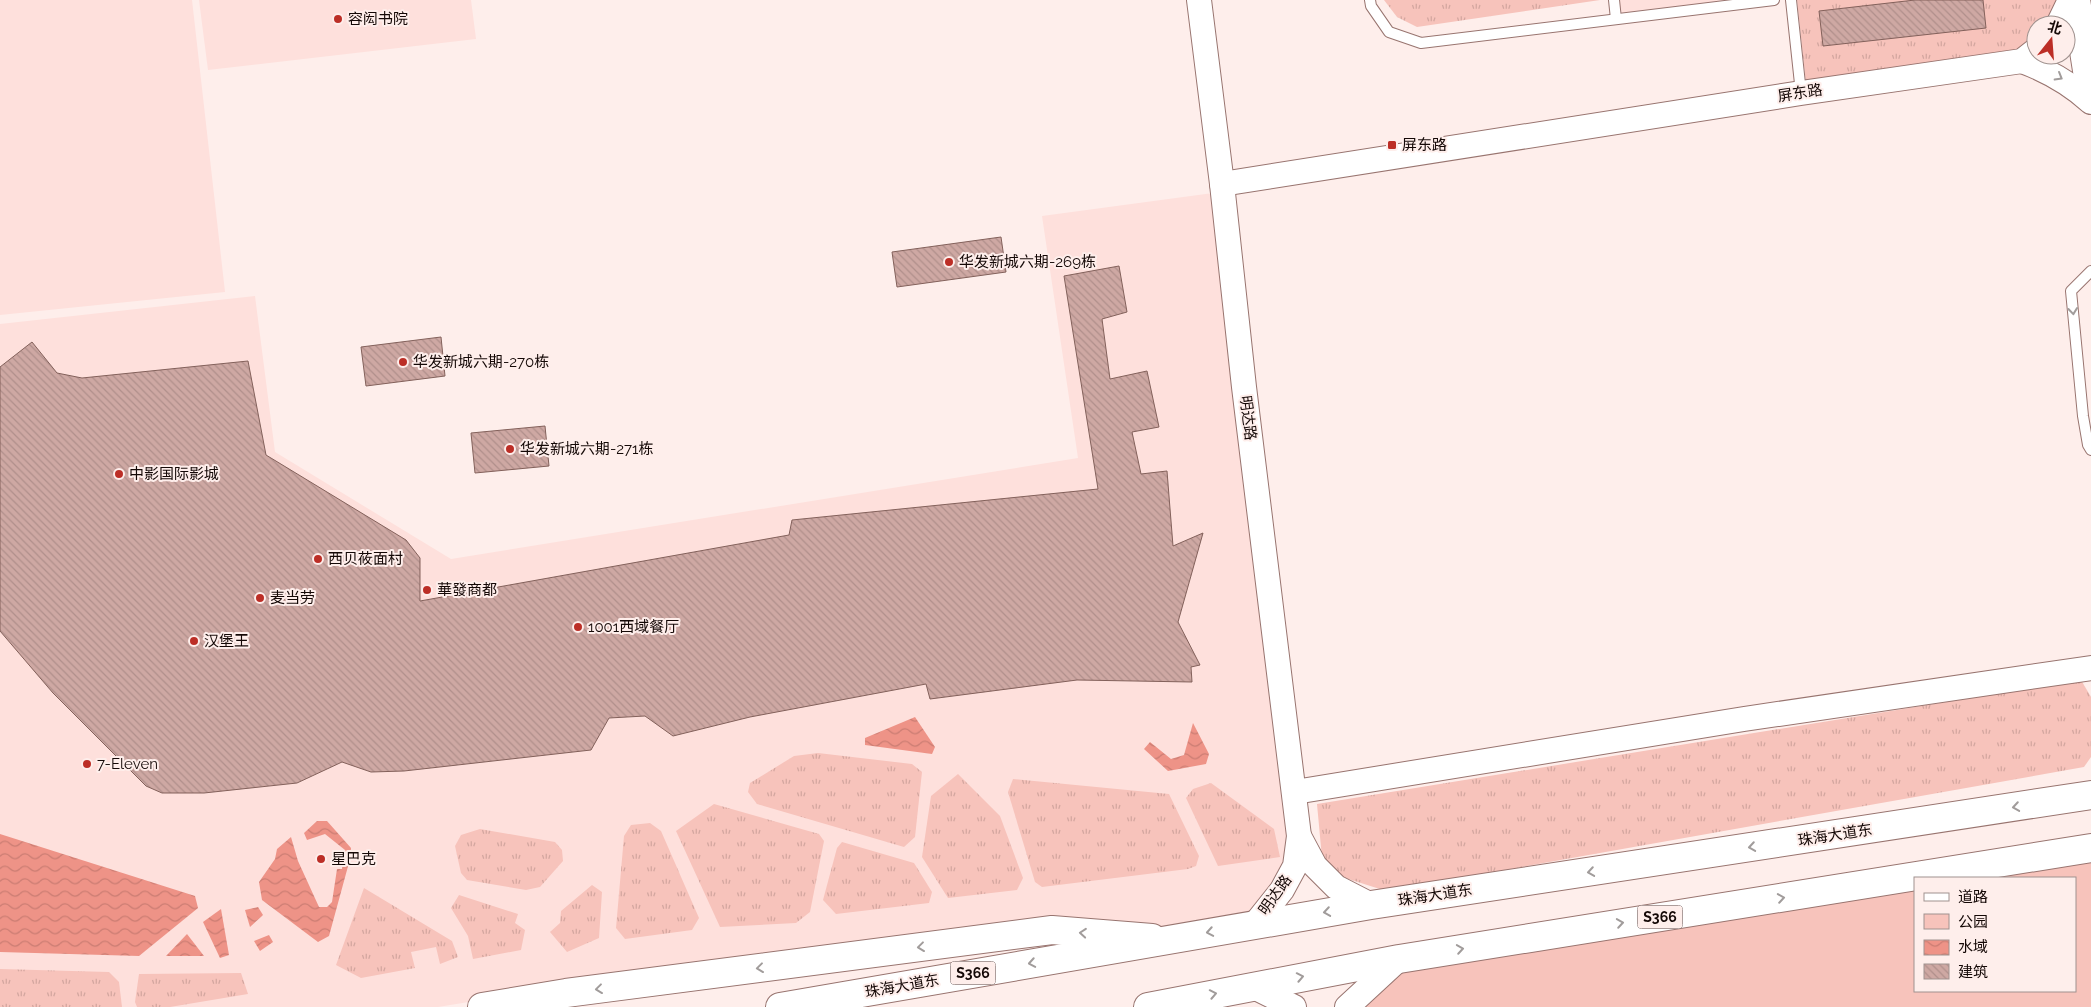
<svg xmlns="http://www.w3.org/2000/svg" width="2091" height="1007" font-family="Raleway,'Noto Sans SC',sans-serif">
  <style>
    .built { fill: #fee0dc }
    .grass { fill: url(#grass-tufts) }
    .park { fill: #f7c3bb }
    .water { fill: url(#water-waves) }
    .building { fill: url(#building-back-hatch); stroke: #83615b }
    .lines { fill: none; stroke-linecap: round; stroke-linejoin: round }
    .service-casing { stroke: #98746f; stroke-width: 12 }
    .tertiary-casing { stroke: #98746f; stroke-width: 26 }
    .secondary-casing { stroke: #98746f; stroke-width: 30 }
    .trunk-casing { stroke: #98746f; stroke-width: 30 }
    .service { stroke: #fff; stroke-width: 10 }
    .tertiary { stroke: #fff; stroke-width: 24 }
    .secondary { stroke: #fff; stroke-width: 28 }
    .trunk { stroke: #fff; stroke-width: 28 }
    .oneway { stroke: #a19c9b }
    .poi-dot { fill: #bc2e26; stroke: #feeeeb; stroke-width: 2 }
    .labels { text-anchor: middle; stroke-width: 4; stroke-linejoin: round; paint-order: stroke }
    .shield { fill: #feeeeb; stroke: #5a4d4b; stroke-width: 1 }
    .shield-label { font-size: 14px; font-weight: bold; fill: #140806 }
    .poi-label { font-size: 15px; fill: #140806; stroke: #feeeeb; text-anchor: start }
    .street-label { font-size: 15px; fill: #140806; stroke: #feeeeb }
  </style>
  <defs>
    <pattern id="grass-tufts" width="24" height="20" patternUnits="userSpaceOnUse" patternTransform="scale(1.25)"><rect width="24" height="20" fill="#f7c3bb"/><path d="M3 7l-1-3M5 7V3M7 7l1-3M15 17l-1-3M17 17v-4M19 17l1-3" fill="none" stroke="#d3a69f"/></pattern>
    <pattern id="water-waves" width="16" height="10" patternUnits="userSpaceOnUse" patternTransform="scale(1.25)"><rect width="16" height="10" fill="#ee9387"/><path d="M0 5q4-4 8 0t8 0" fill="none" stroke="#cb7d73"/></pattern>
    <pattern id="building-back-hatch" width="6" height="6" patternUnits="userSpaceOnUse" patternTransform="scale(1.25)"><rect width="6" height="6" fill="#cea8a3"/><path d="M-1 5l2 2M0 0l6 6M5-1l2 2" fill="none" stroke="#b08f8b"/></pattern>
  </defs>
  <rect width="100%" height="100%" fill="#feeeeb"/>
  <g class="built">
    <path d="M 0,0 L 192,0 L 225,292 L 0,315 Z"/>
    <path d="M 199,0 L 471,0 L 476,39 L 208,70 Z"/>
    <path d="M 1618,0 L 1739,0 L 1619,14 Z"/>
    <path d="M 1213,193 L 1290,839 L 1287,862 L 1249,917 L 1164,927 L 1050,922 L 574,985 L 438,1007 L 0,1007 L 0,324 L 255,296 L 275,452 L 451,559 L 1078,458 L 1042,216 Z"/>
  </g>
  <g class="grass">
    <path d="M 1384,0 L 1600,0 L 1417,27 L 1397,17 Z"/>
    <path d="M 1797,0 L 2062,0 L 2049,25 L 2036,25 L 2036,42 L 2019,53 L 1806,84 Z"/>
    <path d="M 2081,680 L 2091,697 L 2091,757 L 2084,767 L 1386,891 L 1339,876 L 1322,858 L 1317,804 Z"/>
    <path d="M 818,753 L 912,764 L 922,772 L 915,837 L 904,847 L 757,804 L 748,792 L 750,783 L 794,756 Z"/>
    <path d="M 958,774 L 1000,816 L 1023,878 L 1017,890 L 948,898 L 922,857 L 931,796 Z"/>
    <path d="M 1013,779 L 1169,794 L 1199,856 L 1196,866 L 1188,869 L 1042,887 L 1035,882 L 1008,792 Z"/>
    <path d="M 1211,783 L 1274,829 L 1280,857 L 1218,866 L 1186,798 L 1193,789 Z"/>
    <path d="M 714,804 L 819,834 L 824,841 L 810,912 L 796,923 L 720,927 L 676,831 Z"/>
    <path d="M 650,823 L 661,831 L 699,918 L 692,930 L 625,939 L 616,928 L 624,836 L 631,825 Z"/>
    <path d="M 480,829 L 555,842 L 562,850 L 563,861 L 540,887 L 526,890 L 467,880 L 461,873 L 455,846 L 461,835 Z"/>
    <path d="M 842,842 L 914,863 L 932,892 L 929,903 L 836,914 L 823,900 L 837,848 Z"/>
    <path d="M 592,885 L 602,892 L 599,938 L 567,952 L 550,932 L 560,923 L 561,911 Z"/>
    <path d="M 364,888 L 452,941 L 458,957 L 440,964 L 436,947 L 411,952 L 415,968 L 361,978 L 336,965 Z"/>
    <path d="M 459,895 L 518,914 L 515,923 L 525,930 L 521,950 L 473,959 L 468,936 L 451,908 Z"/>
    <path d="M 0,969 L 109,972 L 119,982 L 122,1007 L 0,1007 Z"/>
    <path d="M 241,973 L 248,994 L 170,1007 L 137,1007 L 135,1002 L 139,974 Z"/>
  </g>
  <path class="park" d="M 2091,861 L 2091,1007 L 1354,1007 L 1401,963 L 1915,881 L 1915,991 L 2075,991 L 2075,878 L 1935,878 Z"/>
  <g class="water">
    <path d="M 915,717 L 935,747 L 932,754 L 865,745 L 865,738 Z"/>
    <path d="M 1193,723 L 1209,754 L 1206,764 L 1168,771 L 1144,749 L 1150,742 L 1171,759 L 1184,755 Z"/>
    <path d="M 317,821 L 327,821 L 351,848 L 350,859 L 329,936 L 318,942 L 262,900 L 259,882 L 275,859 L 277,849 L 291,837 L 298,861 L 319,907 L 327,907 L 332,902 L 337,869 L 342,869 L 345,850 L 325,834 L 307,840 L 304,833 Z"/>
    <path d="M 0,834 L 195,896 L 198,908 L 139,956 L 0,952 Z"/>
    <path d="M 258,907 L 263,915 L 250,927 L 245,910 Z"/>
    <path d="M 221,909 L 229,955 L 220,958 L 203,922 Z"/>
    <path d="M 187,934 L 204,956 L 166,956 Z"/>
    <path d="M 269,935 L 273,942 L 260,951 L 254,941 Z"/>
  </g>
  <g class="building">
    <path d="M 1915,0 L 1983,0 L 1986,28 L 1823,46 L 1819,11 Z"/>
    <path d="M 1001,237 L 1006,272 L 897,287 L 892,252 Z"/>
    <path d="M 1119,266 L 1127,312 L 1102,319 L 1110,379 L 1147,371 L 1159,427 L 1132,432 L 1141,474 L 1167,471 L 1173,546 L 1203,533 L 1178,622 L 1200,665 L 1191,667 L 1192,682 L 1077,680 L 930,699 L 926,684 L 750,717 L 673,736 L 645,716 L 609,718 L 591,750 L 404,771 L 371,772 L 342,762 L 297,783 L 204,793 L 162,793 L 146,786 L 53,693 L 0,631 L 0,367 L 32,342 L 57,373 L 82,378 L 248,361 L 266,455 L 406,540 L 420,558 L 420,601 L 789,535 L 792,520 L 1098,489 L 1064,276 Z"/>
    <path d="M 441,337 L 445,376 L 366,386 L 361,347 Z"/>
    <path d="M 545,426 L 549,466 L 475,473 L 471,433 Z"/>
  </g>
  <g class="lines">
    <defs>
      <g id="service">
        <path d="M 1370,0 L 1371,6 L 1389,32 L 1421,43 L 1774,0"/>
        <path d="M 1614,0 L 1616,19"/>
        <path d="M 1791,0 L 1801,93"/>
        <path d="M 2091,271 L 2071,291 L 2083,416 L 2088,445 L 2091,450"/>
      </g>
      <g id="tertiary">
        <path d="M 1199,0 L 1222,184 L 1244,387 L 1299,836 L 1295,866 L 1282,890 L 1255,924"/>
        <path d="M 2058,25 L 2070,0"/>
        <path d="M 2022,61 C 2049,71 2070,83 2091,102"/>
        <path d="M 1222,184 L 1801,93 L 2022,61 L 2036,50"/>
        <path d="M 1295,792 L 1744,719 L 2091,668"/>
        <path d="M 1299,836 L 1315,866 L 1336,887 L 1371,905"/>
        <path d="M 1252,986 L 1294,1007"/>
        <path d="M 1347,1007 L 1399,959"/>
      </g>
      <g id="secondary">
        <path d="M 2076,0 L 2091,96"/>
        <path d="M 482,1007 L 566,993 L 1052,930 L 1152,938"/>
      </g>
      <g id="trunk">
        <path d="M 780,1007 L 1371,905 L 2091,795"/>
        <path d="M 1148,1007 L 1399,959 L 2091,848"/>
      </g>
    </defs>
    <use href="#service" class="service-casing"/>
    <use href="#tertiary" class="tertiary-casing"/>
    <use href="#secondary" class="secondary-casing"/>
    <use href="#trunk" class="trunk-casing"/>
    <use href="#service" class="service"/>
    <use href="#tertiary" class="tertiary"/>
    <use href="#secondary" class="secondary"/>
    <use href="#trunk" class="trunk"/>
  </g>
  <defs><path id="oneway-chevron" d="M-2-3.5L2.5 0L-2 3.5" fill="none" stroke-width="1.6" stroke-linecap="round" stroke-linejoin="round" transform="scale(1.25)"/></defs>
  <g class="oneway">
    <use href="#oneway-chevron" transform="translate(2059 77) rotate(30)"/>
    <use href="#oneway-chevron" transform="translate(2073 311) rotate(84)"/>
    <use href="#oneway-chevron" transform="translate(2016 807) rotate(171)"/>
    <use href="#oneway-chevron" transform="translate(1752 847) rotate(171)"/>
    <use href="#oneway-chevron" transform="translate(1591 872) rotate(171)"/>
    <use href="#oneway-chevron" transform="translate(1781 898) rotate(-9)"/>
    <use href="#oneway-chevron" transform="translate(1327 912) rotate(171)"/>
    <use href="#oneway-chevron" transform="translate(1620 923) rotate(-9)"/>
    <use href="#oneway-chevron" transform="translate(1210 932) rotate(170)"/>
    <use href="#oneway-chevron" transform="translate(1083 933) rotate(-175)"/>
    <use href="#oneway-chevron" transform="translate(921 947) rotate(173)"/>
    <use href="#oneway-chevron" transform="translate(1460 949) rotate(-9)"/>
    <use href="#oneway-chevron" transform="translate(1032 963) rotate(170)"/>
    <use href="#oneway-chevron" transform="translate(760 968) rotate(173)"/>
    <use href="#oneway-chevron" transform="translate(1300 977) rotate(-11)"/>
    <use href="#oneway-chevron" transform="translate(599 989) rotate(173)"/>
    <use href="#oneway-chevron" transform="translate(1213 994) rotate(-11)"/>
  </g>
  <g class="poi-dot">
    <circle cx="338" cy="19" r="5"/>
    <rect x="1387" y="140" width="10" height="10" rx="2.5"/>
    <circle cx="949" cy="262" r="5"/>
    <circle cx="403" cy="362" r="5"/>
    <circle cx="510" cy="449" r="5"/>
    <circle cx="119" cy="474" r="5"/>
    <circle cx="318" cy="559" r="5"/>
    <circle cx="427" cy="590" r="5"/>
    <circle cx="260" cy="598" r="5"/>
    <circle cx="578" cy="627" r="5"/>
    <circle cx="194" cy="641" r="5"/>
    <circle cx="87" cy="764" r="5"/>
    <circle cx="321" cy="859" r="5"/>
  </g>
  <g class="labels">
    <g class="shield">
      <rect x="1637.5" y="905.5" width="45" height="23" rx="4"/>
      <rect x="950.5" y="961.5" width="45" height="23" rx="4"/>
    </g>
    <g class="shield-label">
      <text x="1660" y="922">S366</text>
      <text x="973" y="978">S366</text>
    </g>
    <g class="poi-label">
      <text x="348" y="24">容闳书院</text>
      <text x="1402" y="150">屏东路</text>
      <text x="959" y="267">华发新城六期-269栋</text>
      <text x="413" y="367">华发新城六期-270栋</text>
      <text x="520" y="454">华发新城六期-271栋</text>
      <text x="129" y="479">中影国际影城</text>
      <text x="328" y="564">西贝莜面村</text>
      <text x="437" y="595">華發商都</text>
      <text x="270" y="603">麦当劳</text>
      <text x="588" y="632">1001西域餐厅</text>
      <text x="204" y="646">汉堡王</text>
      <text x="97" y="769">7-Eleven</text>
      <text x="331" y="864">星巴克</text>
    </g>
    <g class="street-label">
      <text transform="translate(1800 93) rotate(-9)" y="5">屏东路</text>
      <text transform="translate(1248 418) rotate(83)" y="5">明达路</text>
      <text transform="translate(1835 835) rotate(-9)" y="5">珠海大道东</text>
      <text transform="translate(1275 895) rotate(-55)" y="5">明达路</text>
      <text transform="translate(1435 895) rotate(-9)" y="5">珠海大道东</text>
      <text transform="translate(902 986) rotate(-10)" y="5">珠海大道东</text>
    </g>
  </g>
  <rect x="1914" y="877" width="162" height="115" fill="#feeeeb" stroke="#a0928f"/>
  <rect x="1924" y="893" width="25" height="8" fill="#ffffff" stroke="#a0928f"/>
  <text x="1958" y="902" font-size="15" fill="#140806">道路</text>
  <rect x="1924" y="914" width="25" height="15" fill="#f7c3bb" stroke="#a0928f"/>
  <text x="1958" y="927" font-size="15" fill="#140806">公园</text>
  <rect x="1924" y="940" width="25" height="15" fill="url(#water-waves)" stroke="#a0928f"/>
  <text x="1958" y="952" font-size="15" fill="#140806">水域</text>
  <rect x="1924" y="964" width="25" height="15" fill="url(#building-back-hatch)" stroke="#a0928f"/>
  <text x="1958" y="977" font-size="15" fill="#140806">建筑</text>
  <g transform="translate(2051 40) rotate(17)"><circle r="24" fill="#feeeeb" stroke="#a0928f"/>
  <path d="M0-4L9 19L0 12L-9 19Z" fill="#bc2e26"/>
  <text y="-8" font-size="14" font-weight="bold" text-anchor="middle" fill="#140806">北</text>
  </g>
</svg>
